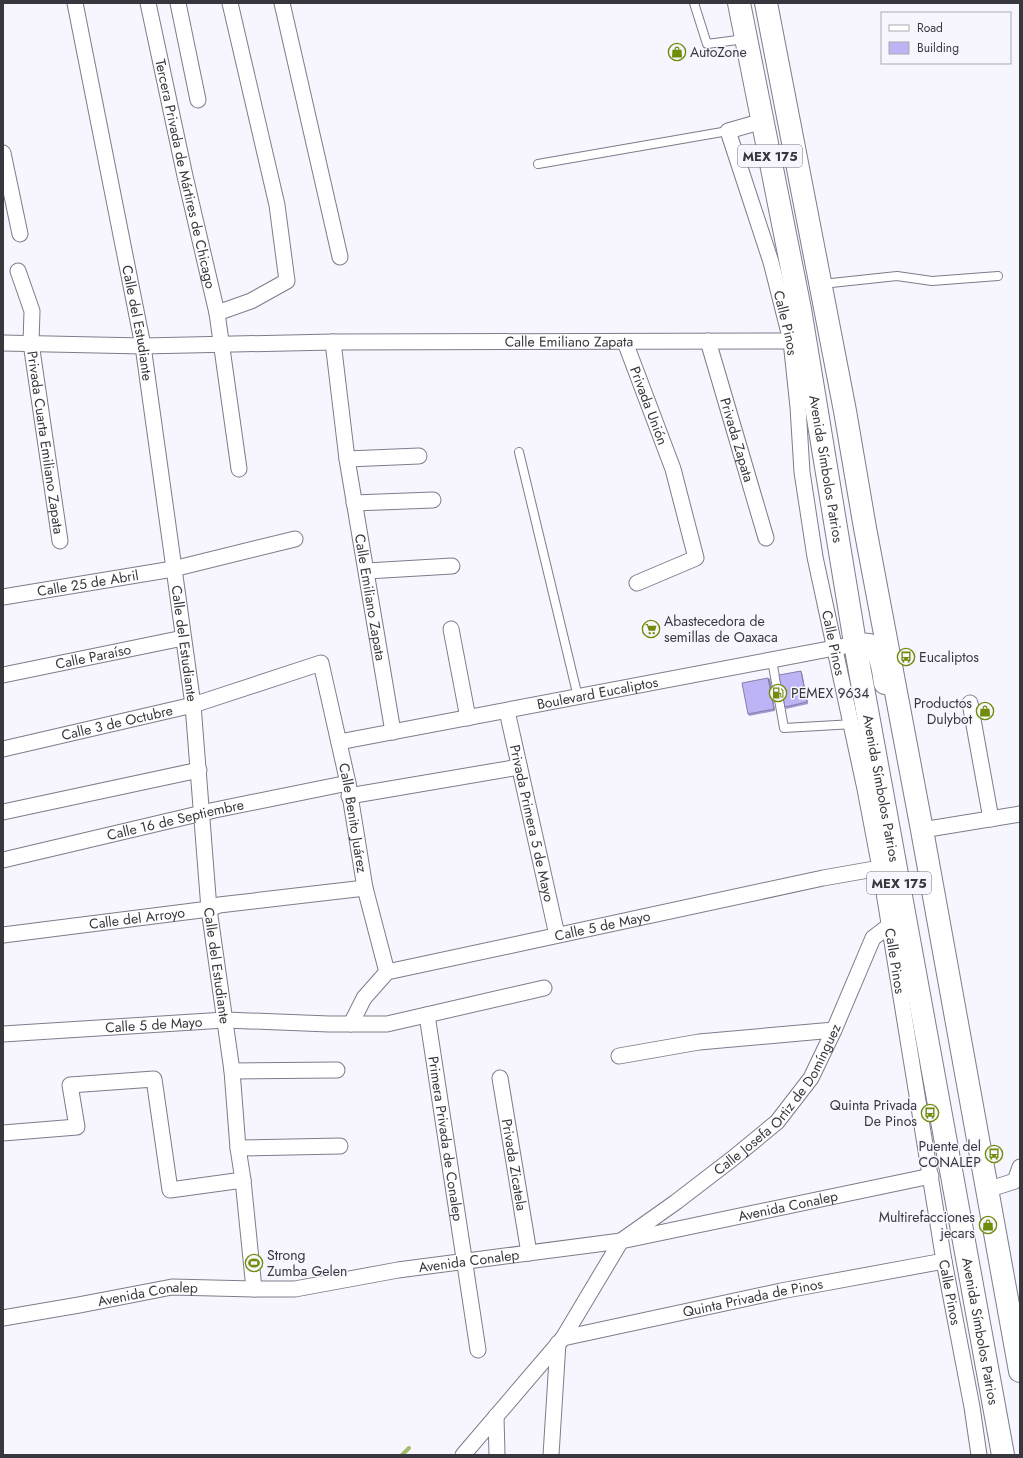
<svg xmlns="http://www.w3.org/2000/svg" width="1023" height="1458" font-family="Jost,sans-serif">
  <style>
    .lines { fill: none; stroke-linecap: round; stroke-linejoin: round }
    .stream { stroke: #a3bd6a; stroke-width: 4 }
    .service-casing { stroke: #7d7c8c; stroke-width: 10 }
    .minor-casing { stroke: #7d7c8c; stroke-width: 17 }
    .primary-casing { stroke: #7d7c8c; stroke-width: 24 }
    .trunk-casing { stroke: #7d7c8c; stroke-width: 24 }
    .service { stroke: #fff; stroke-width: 8 }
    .minor { stroke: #fff; stroke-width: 15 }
    .primary { stroke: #fff; stroke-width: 22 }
    .trunk { stroke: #fff; stroke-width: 22 }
    .wall { fill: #a29bd2 }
    .shaded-wall { fill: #847eab }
    .building { fill: #bcb4f4; stroke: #847eab }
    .labels { text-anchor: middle; stroke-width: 3; stroke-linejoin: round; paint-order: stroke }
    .shield { fill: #f7f6fe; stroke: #717078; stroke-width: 1 }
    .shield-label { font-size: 13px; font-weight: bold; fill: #38373e }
    .poi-label { font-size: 14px; fill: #38373e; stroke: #f7f6fe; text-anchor: start }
    .street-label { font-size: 14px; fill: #38373e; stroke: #f7f6fe }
  </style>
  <rect width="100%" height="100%" fill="#f7f6fe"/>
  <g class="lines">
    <path class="stream" d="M 402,1455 L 409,1448"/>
    <defs>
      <g id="service">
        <path d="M 694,3 L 707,44 L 745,39"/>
        <path d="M 538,164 L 728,131"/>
        <path d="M 822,284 L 897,276 L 932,281 L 998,276"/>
        <path d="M 519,452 L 578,697"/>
        <path d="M 772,660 L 784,728 L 854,724"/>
      </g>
      <g id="minor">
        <path id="s1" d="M 75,3 L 143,346 L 193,705 L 209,909 L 232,1071 L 238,1148 L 243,1180 L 254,1289"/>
        <path id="s2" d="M 148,3 L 185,176 L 217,313 L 239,469"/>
        <path d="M 178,3 L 198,100"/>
        <path d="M 282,3 L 340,257"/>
        <path id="s3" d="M 763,121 L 728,131 L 771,262 L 791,341 L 798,407 L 802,472 L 815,557 L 865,789 L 880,868 L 944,1261 L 972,1407 L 979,1455"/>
        <path d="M 3,153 L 20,234"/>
        <path id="s4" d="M 18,271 L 32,311 L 31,343 L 60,541"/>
        <path d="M 217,313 L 251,301 L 287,281 L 277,205 L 230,3"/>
        <path id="s5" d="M 708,341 L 766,538"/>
        <path id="s6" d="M 333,342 L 347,459 L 393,732"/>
        <path id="s7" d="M 625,342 L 673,469 L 696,558 L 637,583"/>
        <path id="s8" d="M 3,343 L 143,346 L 333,342 L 800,341"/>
        <path d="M 347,459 L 419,456"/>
        <path d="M 354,503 L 433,500"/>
        <path d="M 367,571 L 452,566"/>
        <path id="s9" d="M 3,597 L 173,569 L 295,539"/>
        <path d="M 451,629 L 468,718"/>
        <path id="s10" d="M 3,675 L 183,638"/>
        <path d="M 970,703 L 991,819"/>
        <path id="s11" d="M 507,711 L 557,935"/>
        <path id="s12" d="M 339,742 L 845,646"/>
        <path id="s13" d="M 3,749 L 193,705 L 321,663 L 348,783 L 365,888 L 387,972"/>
        <path d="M 349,796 L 519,767"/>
        <path d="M 3,812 L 199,770"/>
        <path d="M 922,830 L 1020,814"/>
        <path id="s14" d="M 3,860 L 215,810 L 348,783"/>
        <path id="s15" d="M 3,935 L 209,909 L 219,905 L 365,888"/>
        <path id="s16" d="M 427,1015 L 478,1350"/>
        <path id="s17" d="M 351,1024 L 364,998 L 387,972 L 527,942 L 823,878 L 880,868"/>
        <path id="s18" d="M 3,1034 L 225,1020 L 329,1024 L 387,1024 L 544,988"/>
        <path d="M 619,1056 L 699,1042 L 834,1030"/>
        <path d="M 232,1071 L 337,1070"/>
        <path id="s19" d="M 500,1078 L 529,1253"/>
        <path d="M 3,1133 L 77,1127 L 70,1085 L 154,1079 L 170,1190 L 243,1180"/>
        <path d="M 238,1148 L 340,1146"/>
        <path d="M 987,1190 L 1015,1181 L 1020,1167"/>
        <path id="s20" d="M 3,1318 L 79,1305 L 172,1287 L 254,1289 L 295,1289 L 398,1270 L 621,1241 L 931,1176"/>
        <path id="s21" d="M 563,1338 L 781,1291 L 944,1261"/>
        <path d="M 496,1416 L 497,1455"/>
        <path id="s22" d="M 463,1455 L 563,1338 L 621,1241 L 676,1202 L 732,1159 L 777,1122 L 811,1078 L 834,1030 L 873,938 L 890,925"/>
        <path d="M 551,1455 L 558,1343"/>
      </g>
      <path id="primary" d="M 856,644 C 860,645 865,644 869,645 C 882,650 883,671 885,683"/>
      <g id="trunk">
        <path id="s23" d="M 739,3 L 800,309 L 857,655 L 1003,1455"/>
        <path d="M 766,3 L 845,411 L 865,528 L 922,830 L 1020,1371"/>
      </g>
    </defs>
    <use href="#service" class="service-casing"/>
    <use href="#minor" class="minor-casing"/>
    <use href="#primary" class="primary-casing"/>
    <use href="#trunk" class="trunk-casing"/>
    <use href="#service" class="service"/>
    <use href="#minor" class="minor"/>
    <use href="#primary" class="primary"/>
    <use href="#trunk" class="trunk"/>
  </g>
  <g class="wall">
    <path d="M 802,673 L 808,704 L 786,709 L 785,707 Z"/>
    <path d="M 770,679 L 775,711 L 749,716 L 748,714 Z"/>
  </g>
  <g class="shaded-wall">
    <path d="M 801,671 L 802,673 L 808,704 L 807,702 Z"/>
    <path d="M 768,678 L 770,679 L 775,711 L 774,709 Z"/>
  </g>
  <g class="building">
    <path d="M 801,671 L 807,702 L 785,707 L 779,675 Z"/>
    <path d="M 768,678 L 774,709 L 748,714 L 742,683 Z"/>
  </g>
  <defs>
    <symbol id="shop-ring" viewBox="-11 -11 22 22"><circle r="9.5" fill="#f7f6fe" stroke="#6f8c0b" stroke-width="1.5"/><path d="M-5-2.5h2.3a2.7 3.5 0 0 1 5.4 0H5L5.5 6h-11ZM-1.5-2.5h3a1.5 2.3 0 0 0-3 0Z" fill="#6f8c0b"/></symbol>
    <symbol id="supermarket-ring" viewBox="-11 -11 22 22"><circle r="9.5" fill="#f7f6fe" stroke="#6f8c0b" stroke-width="1.5"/><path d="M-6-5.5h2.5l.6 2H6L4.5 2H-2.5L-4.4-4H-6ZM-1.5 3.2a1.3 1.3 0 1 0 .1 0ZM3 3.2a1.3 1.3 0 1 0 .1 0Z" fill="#6f8c0b"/></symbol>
    <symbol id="bus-ring" viewBox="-11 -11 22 22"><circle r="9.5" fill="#f7f6fe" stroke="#6f8c0b" stroke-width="1.5"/><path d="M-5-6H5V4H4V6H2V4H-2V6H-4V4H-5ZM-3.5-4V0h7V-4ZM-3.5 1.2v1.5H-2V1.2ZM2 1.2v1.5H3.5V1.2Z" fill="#6f8c0b"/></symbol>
    <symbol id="fuel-ring" viewBox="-11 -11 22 22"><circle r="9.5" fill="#f7f6fe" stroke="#6f8c0b" stroke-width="1.5"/><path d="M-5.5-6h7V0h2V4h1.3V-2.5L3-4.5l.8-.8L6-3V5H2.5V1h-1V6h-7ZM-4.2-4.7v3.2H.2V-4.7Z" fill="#6f8c0b"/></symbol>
    <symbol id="stadium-ring" viewBox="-11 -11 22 22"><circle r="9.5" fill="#f7f6fe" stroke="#6f8c0b" stroke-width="1.5"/><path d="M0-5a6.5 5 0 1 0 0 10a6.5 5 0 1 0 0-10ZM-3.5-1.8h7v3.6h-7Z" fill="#6f8c0b"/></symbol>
  </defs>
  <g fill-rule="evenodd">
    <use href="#shop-ring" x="667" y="42" width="20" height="20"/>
    <use href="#supermarket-ring" x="641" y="619" width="20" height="20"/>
    <use href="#bus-ring" x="896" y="647" width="20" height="20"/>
    <use href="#fuel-ring" x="768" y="683" width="20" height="20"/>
    <use href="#shop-ring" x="975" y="701" width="20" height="20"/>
    <use href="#bus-ring" x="920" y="1103" width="20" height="20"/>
    <use href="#bus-ring" x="984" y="1144" width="20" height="20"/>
    <use href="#shop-ring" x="978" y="1215" width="20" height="20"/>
    <use href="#stadium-ring" x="244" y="1253" width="20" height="20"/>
  </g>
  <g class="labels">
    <g class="shield">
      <rect x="738" y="145" width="64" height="22" rx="3"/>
      <rect x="867" y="872" width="64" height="22" rx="3"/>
    </g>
    <g class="shield-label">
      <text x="770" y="161">MEX 175</text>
      <text x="899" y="888">MEX 175</text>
    </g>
    <g class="poi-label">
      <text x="690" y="57">AutoZone</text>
      <text x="664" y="626">Abastecedora de<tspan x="664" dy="16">semillas de Oaxaca</tspan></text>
      <text x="919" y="662">Eucaliptos</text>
      <text x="791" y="698">PEMEX 9634</text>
      <text x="972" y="708" text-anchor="end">Productos<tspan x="972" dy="16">Dulybot</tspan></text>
      <text x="917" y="1110" text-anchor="end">Quinta Privada<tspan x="917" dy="16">De Pinos</tspan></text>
      <text x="981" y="1151" text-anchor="end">Puente del<tspan x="981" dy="16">CONALEP</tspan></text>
      <text x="975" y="1222" text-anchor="end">Multirefacciones<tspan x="975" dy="16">jecars</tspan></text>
      <text x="267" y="1260">Strong<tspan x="267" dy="16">Zumba Gelen</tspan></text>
    </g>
    <g class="street-label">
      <text dy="5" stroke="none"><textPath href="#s2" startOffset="175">Tercera Privada de Mártires de Chicago</textPath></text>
      <text dy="5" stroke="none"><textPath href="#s1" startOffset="326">Calle del Estudiante</textPath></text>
      <text dy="5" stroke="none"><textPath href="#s3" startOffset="237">Calle Pinos</textPath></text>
      <text dy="5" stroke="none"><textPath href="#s8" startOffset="566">Calle Emiliano Zapata</textPath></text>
      <text dy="5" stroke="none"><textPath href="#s7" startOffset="68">Privada Unión</textPath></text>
      <text dy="5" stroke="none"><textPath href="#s5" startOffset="103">Privada Zapata</textPath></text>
      <text dy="5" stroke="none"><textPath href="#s4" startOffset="175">Privada Cuarta Emiliano Zapata</textPath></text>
      <text dy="5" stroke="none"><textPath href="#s23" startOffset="474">Avenida Símbolos Patrios</textPath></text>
      <text dy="5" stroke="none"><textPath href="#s9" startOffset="86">Calle 25 de Abril</textPath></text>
      <text dy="5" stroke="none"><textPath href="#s6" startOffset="258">Calle Emiliano Zapata</textPath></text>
      <text dy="5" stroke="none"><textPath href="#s1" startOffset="650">Calle del Estudiante</textPath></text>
      <text dy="5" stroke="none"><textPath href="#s3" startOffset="561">Calle Pinos</textPath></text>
      <text dy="5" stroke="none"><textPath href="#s10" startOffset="92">Calle Paraíso</textPath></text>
      <text dy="5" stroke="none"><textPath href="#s12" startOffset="263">Boulevard Eucaliptos</textPath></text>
      <text dy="5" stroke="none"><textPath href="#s13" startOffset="117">Calle 3 de Octubre</textPath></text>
      <text dy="5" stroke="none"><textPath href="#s23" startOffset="798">Avenida Símbolos Patrios</textPath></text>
      <text dy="5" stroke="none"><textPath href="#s13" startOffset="488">Calle Benito Juárez</textPath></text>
      <text dy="5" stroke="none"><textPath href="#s14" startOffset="177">Calle 16 de Septiembre</textPath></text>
      <text dy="5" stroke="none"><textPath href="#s11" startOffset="115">Privada Primera 5 de Mayo</textPath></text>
      <text dy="5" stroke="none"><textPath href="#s15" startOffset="135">Calle del Arroyo</textPath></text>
      <text dy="5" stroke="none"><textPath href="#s17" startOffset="284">Calle 5 de Mayo</textPath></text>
      <text dy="5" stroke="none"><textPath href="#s3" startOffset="885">Calle Pinos</textPath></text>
      <text dy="5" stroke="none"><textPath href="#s1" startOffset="974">Calle del Estudiante</textPath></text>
      <text dy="5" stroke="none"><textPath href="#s18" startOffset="151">Calle 5 de Mayo</textPath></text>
      <text dy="5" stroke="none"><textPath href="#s22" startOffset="481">Calle Josefa Ortiz de Domínguez</textPath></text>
      <text dy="5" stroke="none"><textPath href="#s16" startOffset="125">Primera Privada de Conalep</textPath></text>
      <text dy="5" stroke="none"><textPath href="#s19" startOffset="88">Privada Zicatela</textPath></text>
      <text dy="5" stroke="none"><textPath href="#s20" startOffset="795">Avenida Conalep</textPath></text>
      <text dy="5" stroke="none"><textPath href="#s20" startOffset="471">Avenida Conalep</textPath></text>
      <text dy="5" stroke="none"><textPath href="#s3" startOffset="1221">Calle Pinos</textPath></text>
      <text dy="5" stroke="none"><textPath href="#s20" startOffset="147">Avenida Conalep</textPath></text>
      <text dy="5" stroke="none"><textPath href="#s21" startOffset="194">Quinta Privada de Pinos</textPath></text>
      <text dy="5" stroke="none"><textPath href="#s23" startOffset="1350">Avenida Símbolos Patrios</textPath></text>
    </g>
  </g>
  <rect width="1023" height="1458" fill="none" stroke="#38373e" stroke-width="8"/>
  <rect x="881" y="12" width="130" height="52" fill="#f7f6fe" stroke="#abaab1"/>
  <rect x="889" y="25" width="20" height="6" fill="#ffffff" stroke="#abaab1"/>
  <text x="917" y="32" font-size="12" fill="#38373e">Road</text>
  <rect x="889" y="42" width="20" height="12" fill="#bcb4f4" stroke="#abaab1"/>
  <text x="917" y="52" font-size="12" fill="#38373e">Building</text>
</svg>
